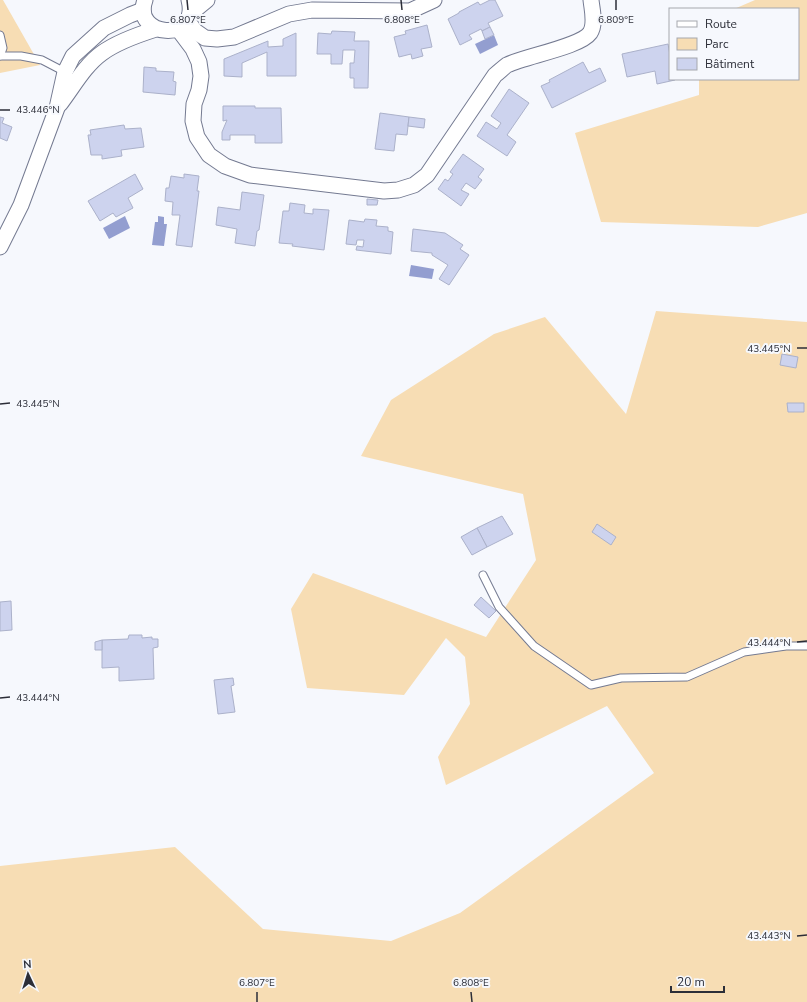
<svg xmlns="http://www.w3.org/2000/svg" width="807" height="1002" font-family="'Nunito Sans',sans-serif">
  <style>
    .green { fill: #f7ddb4 }
    .water { fill: #939ed0 }
    .building { fill: #cdd3ee; stroke: #abb1ca }
    .lines { fill: none; stroke-linecap: round; stroke-linejoin: round }
    .service-casing { stroke: #747a91; stroke-width: 9 }
    .minor-casing { stroke: #747a91; stroke-width: 17 }
    .service { stroke: #fff; stroke-width: 7 }
    .minor { stroke: #fff; stroke-width: 15 }
    .ticks { fill: none; stroke: #2c2e38; stroke-width: 1.5 }
    .ticks-label { font-size: 10px; text-anchor: middle; fill: #2c2e38; stroke: #f6f8fd; stroke-width: 4; stroke-linejoin: round; paint-order: stroke }
  </style>
  <rect width="100%" height="100%" fill="#f6f8fd"/>
  <g class="green">
    <path d="M 0,0 L 3,0 L 40,65 L 0,73 Z"/>
    <path d="M 755,0 L 807,0 L 807,213 L 758,227 L 601,222 L 575,133 L 699,95 L 699,79 L 798,79 L 798,9 L 734,9 Z"/>
    <path d="M 656,311 L 807,322 L 807,1002 L 0,1002 L 0,866 L 175,847 L 263,929 L 391,941 L 460,913 L 654,773 L 607,706 L 446,785 L 438,757 L 470,704 L 465,657 L 446,638 L 404,695 L 307,688 L 291,609 L 313,573 L 486,637 L 536,560 L 523,494 L 361,456 L 391,400 L 494,334 L 545,317 L 626,414 Z"/>
  </g>
  <g class="water">
    <path d="M 494,35 L 498,45 L 480,54 L 475,44 Z"/>
    <path d="M 125,216 L 130,228 L 109,239 L 103,228 Z"/>
    <path d="M 158,216 L 164,217 L 164,224 L 167,224 L 164,246 L 152,245 L 155,222 L 158,222 Z"/>
    <path d="M 411,265 L 434,269 L 432,279 L 409,276 Z"/>
  </g>
  <g class="building">
    <path d="M 490,0 L 495,0 L 503,16 L 488,23 L 490,27 L 482,31 L 481,29 L 469,35 L 472,39 L 460,45 L 448,19 L 459,13 L 459,12 L 478,2 L 480,5 Z"/>
    <path d="M 427,25 L 432,47 L 421,49 L 423,56 L 412,59 L 411,54 L 399,57 L 394,37 L 406,34 L 405,31 Z"/>
    <path d="M 490,27 L 494,35 L 485,39 L 482,31 Z"/>
    <path d="M 332,31 L 355,32 L 354,41 L 369,41 L 368,88 L 354,88 L 354,78 L 350,78 L 350,63 L 354,63 L 355,50 L 343,50 L 342,64 L 331,64 L 331,54 L 317,54 L 318,33 L 331,34 Z"/>
    <path d="M 296,33 L 296,76 L 267,76 L 267,52 L 242,63 L 242,77 L 224,76 L 224,59 L 268,41 L 268,47 L 283,46 L 283,39 Z"/>
    <path d="M 668,44 L 670,55 L 670,79 L 675,79 L 675,80 L 657,84 L 655,71 L 627,77 L 622,54 Z"/>
    <path d="M 583,62 L 589,73 L 600,68 L 606,81 L 552,108 L 541,86 L 550,82 L 549,80 Z"/>
    <path d="M 144,67 L 156,68 L 156,71 L 174,72 L 173,81 L 176,82 L 175,95 L 143,92 Z"/>
    <path d="M 509,89 L 529,103 L 507,135 L 516,142 L 507,156 L 477,136 L 486,122 L 497,129 L 501,123 L 491,116 Z"/>
    <path d="M 223,106 L 255,106 L 255,108 L 281,108 L 282,143 L 255,143 L 255,135 L 230,135 L 230,140 L 222,140 L 222,132 L 227,120 L 223,121 Z"/>
    <path d="M 380,113 L 409,117 L 407,135 L 396,134 L 394,151 L 375,149 Z"/>
    <path d="M 0,117 L 4,118 L 2,123 L 12,127 L 7,141 L 0,138 Z"/>
    <path d="M 409,117 L 425,119 L 424,128 L 408,126 Z"/>
    <path d="M 124,125 L 125,129 L 141,128 L 144,147 L 121,150 L 122,156 L 102,159 L 102,155 L 91,155 L 88,135 L 91,135 L 90,130 Z"/>
    <path d="M 463,154 L 484,169 L 478,177 L 482,180 L 475,189 L 466,183 L 461,190 L 469,194 L 461,206 L 438,189 L 445,179 L 448,181 L 453,174 L 450,172 Z"/>
    <path d="M 135,174 L 143,189 L 128,198 L 133,208 L 116,217 L 113,213 L 100,221 L 88,201 Z"/>
    <path d="M 184,174 L 199,176 L 197,191 L 199,191 L 192,247 L 176,245 L 180,215 L 172,215 L 173,202 L 165,201 L 166,188 L 169,188 L 171,176 L 184,178 Z"/>
    <path d="M 242,192 L 264,195 L 259,230 L 257,231 L 255,246 L 235,243 L 237,229 L 216,225 L 218,207 L 240,210 Z"/>
    <path d="M 367,199 L 378,200 L 377,205 L 367,205 Z"/>
    <path d="M 290,203 L 305,205 L 304,213 L 313,214 L 313,209 L 329,210 L 324,250 L 292,246 L 293,244 L 279,243 L 283,211 L 289,211 Z"/>
    <path d="M 365,219 L 377,220 L 376,226 L 388,227 L 388,231 L 393,232 L 391,254 L 356,250 L 357,246 L 363,247 L 364,240 L 357,240 L 356,245 L 346,244 L 349,220 L 364,222 Z"/>
    <path d="M 413,229 L 445,233 L 463,245 L 460,249 L 469,255 L 449,285 L 439,279 L 448,265 L 432,255 L 432,253 L 411,251 Z"/>
    <path d="M 782,354 L 798,357 L 796,368 L 780,365 Z"/>
    <path d="M 787,403 L 804,403 L 804,412 L 788,412 Z"/>
    <path d="M 502,516 L 513,534 L 487,547 L 477,528 Z"/>
    <path d="M 597,524 L 616,537 L 611,545 L 592,532 Z"/>
    <path d="M 477,528 L 487,547 L 472,555 L 461,537 Z"/>
    <path d="M 481,597 L 496,611 L 489,618 L 474,605 Z"/>
    <path d="M 11,601 L 12,630 L 0,631 L 0,602 Z"/>
    <path d="M 129,635 L 142,635 L 142,638 L 152,637 L 152,639 L 158,639 L 158,647 L 153,648 L 154,679 L 119,681 L 119,667 L 102,668 L 102,640 L 128,639 Z"/>
    <path d="M 102,640 L 102,650 L 95,650 L 95,642 Z"/>
    <path d="M 233,678 L 234,685 L 231,686 L 235,712 L 218,714 L 214,680 Z"/>
  </g>
  <g class="lines">
    <defs>
      <g id="service">
        <path d="M 0,35 L 3,48 L 0,56"/>
        <path d="M 0,56 L 21,56 L 42,60 L 65,72"/>
        <path d="M 483,575 L 499,607 L 534,646 L 591,685 L 621,678 L 687,677 L 744,652 L 786,646 L 807,646"/>
      </g>
      <g id="minor">
        <path d="M 145,0 C 131,37 200,44 189,0"/>
        <path d="M 190,14 L 207,0"/>
        <path d="M 187,20 L 195,31 L 205,38 L 217,39 L 234,37 L 289,14 L 312,10 L 410,11 L 434,0"/>
        <path d="M 178,29 L 193,49 L 199,62 L 201,76 L 199,90 L 194,104 L 193,121 L 197,137 L 209,155 L 225,166 L 250,175 L 384,191 L 398,190 L 414,185 L 427,175 L 495,75 C 499,72 503,68 507,65 C 525,56 580,47 590,33 C 596,24 592,10 591,0"/>
        <path d="M 60,104 C 73,87 85,65 102,53 C 117,42 137,35 156,29"/>
        <path d="M 0,247 L 21,205 L 57,108 L 65,72 L 73,56 L 104,28 L 130,15 L 143,10"/>
      </g>
    </defs>
    <use href="#service" class="service-casing"/>
    <use href="#minor" class="minor-casing"/>
    <use href="#service" class="service"/>
    <use href="#minor" class="minor"/>
  </g>
  <path class="ticks" d="M 187,0 L 188,10M 401,0 L 402,10M 616,0 L 616,10M 0,110 L 10,110M 797,348 L 807,348M 0,404 L 10,403M 797,642 L 807,641M 0,698 L 10,697M 797,936 L 807,935M 257,992 L 257,1002M 471,992 L 472,1002"/>
  <g class="ticks-label">
    <text x="188" y="23">6.807°E</text>
    <text x="402" y="23">6.808°E</text>
    <text x="616" y="23">6.809°E</text>
    <text x="38" y="113">43.446°N</text>
    <text x="769" y="352">43.445°N</text>
    <text x="38" y="407">43.445°N</text>
    <text x="769" y="646">43.444°N</text>
    <text x="38" y="701">43.444°N</text>
    <text x="769" y="939">43.443°N</text>
    <text x="257" y="986">6.807°E</text>
    <text x="471" y="986">6.808°E</text>
  </g>
  <rect x="669" y="8" width="130" height="72" fill="#f6f8fd" stroke="#a5a7ae"/>
  <rect x="677" y="21" width="20" height="6" fill="#ffffff" stroke="#a5a7ae"/>
  <text x="705" y="28" font-size="12" fill="#2c2e38">Route</text>
  <rect x="677" y="38" width="20" height="12" fill="#f7ddb4" stroke="#a5a7ae"/>
  <text x="705" y="48" font-size="12" fill="#2c2e38">Parc</text>
  <rect x="677" y="58" width="20" height="12" fill="#cdd3ee" stroke="#a5a7ae"/>
  <text x="705" y="68" font-size="12" fill="#2c2e38">Bâtiment</text>
  <g transform="translate(28 974) rotate(356)" stroke="#f6f8fd" stroke-width="3" paint-order="stroke">
  <path d="M0-3L7 15L0 10L-7 15Z" fill="#2c2e38"/>
  <text y="-6" font-size="11" font-weight="bold" text-anchor="middle" fill="#2c2e38">N</text>
  </g>
  <path d="M671 986v6h53v-6" fill="none" stroke="#2c2e38" stroke-width="2"/>
  <text x="677" y="986" font-size="12" fill="#2c2e38" stroke="#f6f8fd" stroke-width="3" paint-order="stroke">20 m</text>
</svg>
